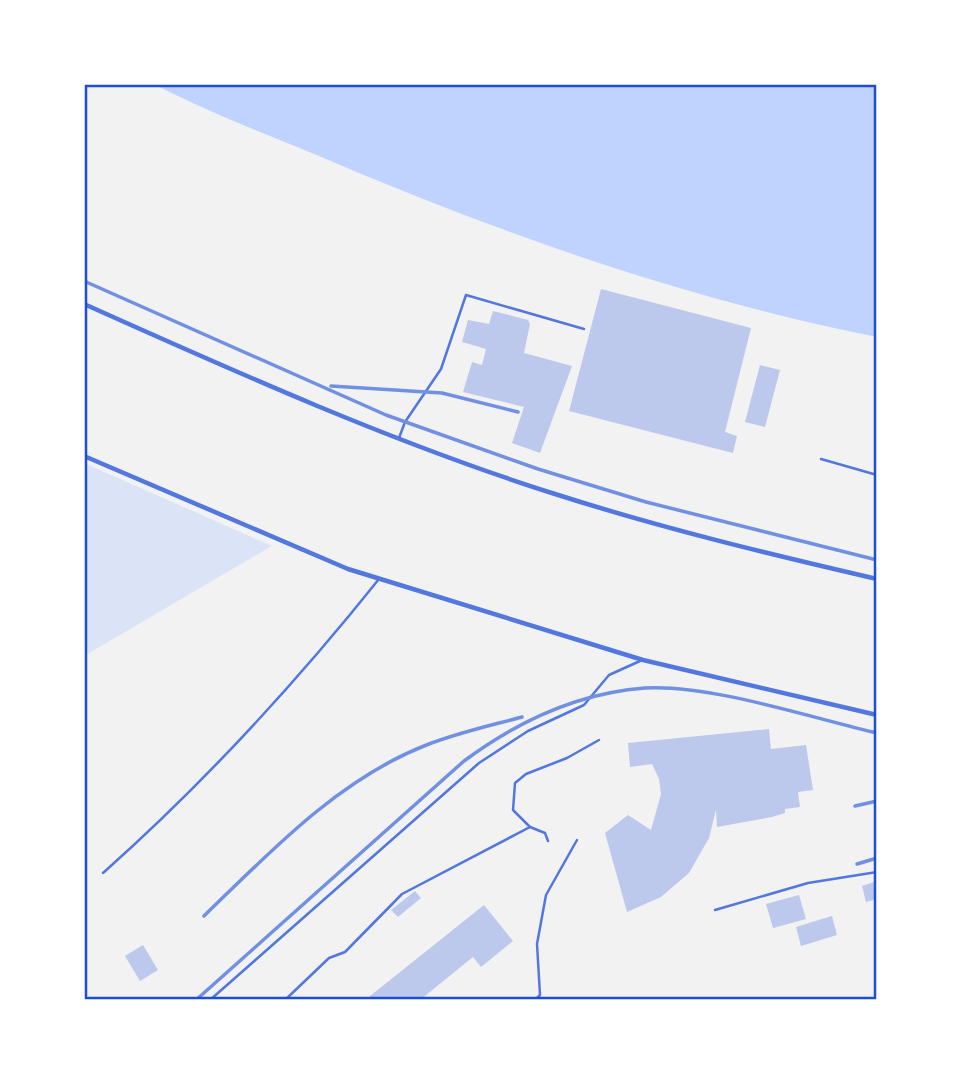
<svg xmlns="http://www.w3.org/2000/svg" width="961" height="1084" font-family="'Golos Text',sans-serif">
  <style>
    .green { fill: #dbe4f7 }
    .water { fill: #bfd3fe }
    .building { fill: #bdc9ec }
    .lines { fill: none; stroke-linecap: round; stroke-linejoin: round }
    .service { stroke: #5277de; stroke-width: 2.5 }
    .minor { stroke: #5277de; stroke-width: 4.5 }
    .rail { stroke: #7290e2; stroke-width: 3.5 }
    .neatline { fill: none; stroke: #1d4ed8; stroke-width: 2.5 }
  </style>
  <rect width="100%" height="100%" fill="#f2f2f2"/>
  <path class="green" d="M 84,463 L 272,546 L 84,656 Z"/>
  <path class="water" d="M 154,84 L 877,84 L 877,337 C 686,299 498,233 319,156 C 264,133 207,112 154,84 Z"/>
  <g class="building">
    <path d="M 601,289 L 751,328 L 725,432 L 737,436 L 733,453 L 569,411 Z"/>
    <path d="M 493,311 L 528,320 L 530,324 L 524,353 L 572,366 L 540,453 L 512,443 L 524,407 L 463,392 L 472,362 L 482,365 L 486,349 L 462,342 L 468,320 L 489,324 Z"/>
    <path d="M 760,365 L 780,370 L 765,427 L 745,422 Z"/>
    <path d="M 769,729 L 771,749 L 806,745 L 813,790 L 798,792 L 800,807 L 785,809 L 785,813 L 772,817 L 717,827 L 716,810 L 709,838 L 689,873 L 661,897 L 627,912 L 605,833 L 628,815 L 651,830 L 661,794 L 659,779 L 652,764 L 630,767 L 628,743 Z"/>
    <path d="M 877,881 L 877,899 L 866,902 L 862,886 Z"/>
    <path d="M 415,891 L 421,898 L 398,917 L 391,910 Z"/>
    <path d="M 799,895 L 806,919 L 773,928 L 766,904 Z"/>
    <path d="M 484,905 L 513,941 L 481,967 L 473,957 L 420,1000 L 365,1000 Z"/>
    <path d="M 832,916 L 837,935 L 801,946 L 796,927 Z"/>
    <path d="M 143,945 L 158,970 L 140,981 L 125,956 Z"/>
  </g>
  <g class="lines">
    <g class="service">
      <path d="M 399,438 L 405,422 L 441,369 L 466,295 L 584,329"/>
      <path d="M 821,459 L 877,475"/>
      <path d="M 548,841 L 545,833 L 530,827 L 513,810 L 515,783 L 526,774 L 567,758 L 599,740"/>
      <path d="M 103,873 C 203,784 295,684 379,579"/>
      <path d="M 715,910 L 808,883 L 877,872"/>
      <path d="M 210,1000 L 479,763 L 528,731 L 584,705 L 609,675 L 640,661"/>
      <path d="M 285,1000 L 329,958 L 345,952 L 402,894 L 530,827"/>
      <path d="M 535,1000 L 540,995 L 537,944 L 546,895 L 577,840"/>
    </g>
    <g class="minor">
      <path d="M 84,304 C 238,373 394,443 555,494 C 661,528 769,554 877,579"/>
      <path d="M 84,456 L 348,569 L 643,660 L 877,715"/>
    </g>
    <g class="rail">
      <path d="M 84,281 L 386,415 L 538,469 L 646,502 L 877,560"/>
      <path d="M 331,386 L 442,393 L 518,412"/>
      <path d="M 855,806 L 877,801"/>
      <path d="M 857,864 L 877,858"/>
      <path d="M 204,916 C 269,853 338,780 424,746 C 456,733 489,726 522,717"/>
      <path d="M 196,1000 L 464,761 C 518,721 577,693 645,688 C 710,684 812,718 877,733"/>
    </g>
  </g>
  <rect width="961" height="1084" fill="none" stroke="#ffffff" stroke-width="172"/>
  <rect x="86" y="86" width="789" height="912" class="neatline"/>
</svg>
